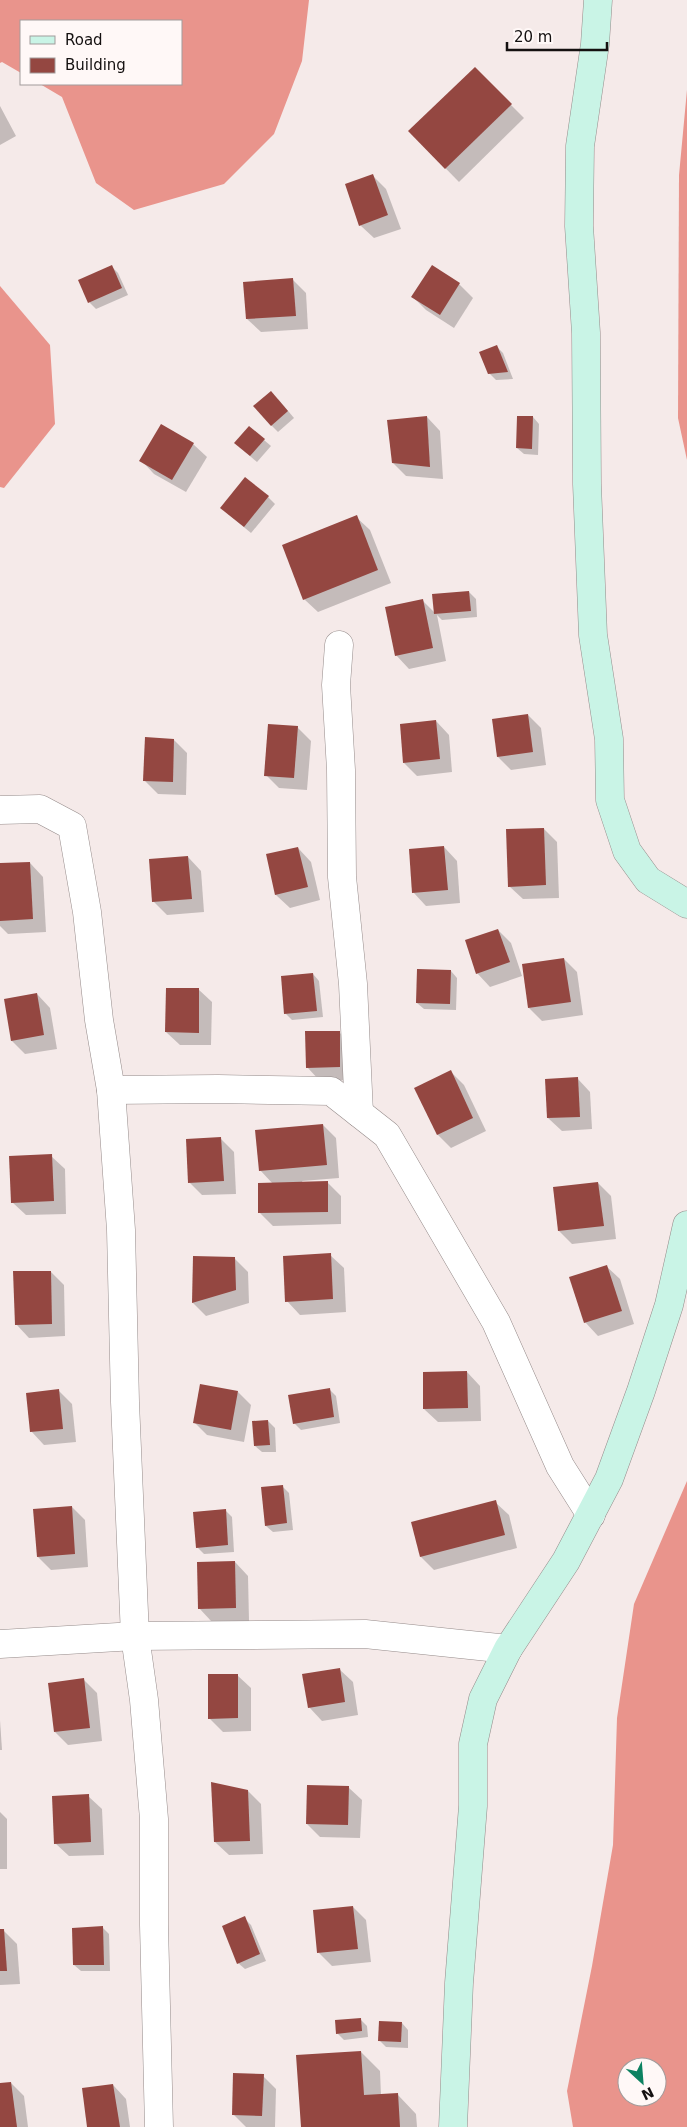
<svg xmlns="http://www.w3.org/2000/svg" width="687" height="2127" font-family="'DejaVu Sans',sans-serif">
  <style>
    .forest { fill: #e9948c; fill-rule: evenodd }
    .shadow { fill: #0003 }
    .building { fill: #944741 }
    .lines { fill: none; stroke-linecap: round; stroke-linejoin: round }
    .minor-casing { stroke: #958b8a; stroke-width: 29 }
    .secondary-casing { stroke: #958b8a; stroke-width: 29 }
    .minor { stroke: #fff; stroke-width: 28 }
    .secondary { stroke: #c9f4e6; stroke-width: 28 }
  </style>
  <rect width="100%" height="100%" fill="#f5eae9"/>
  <g class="forest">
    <path d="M 0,0 L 309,0 L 302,61 L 274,134 L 224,184 L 134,210 L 96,183 L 62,97 L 40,84 L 181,84 L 181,21 L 21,21 L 21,73 L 2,62 L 0,63 Z"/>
    <path d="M 687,90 L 687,460 L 678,418 L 679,175 Z"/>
    <path d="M 0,286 L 50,345 L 55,424 L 4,488 L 0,487 Z"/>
    <path d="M 687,1481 L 687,2127 L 573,2127 L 567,2091 L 592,1966 L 613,1845 L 617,1718 L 634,1604 ZM 627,2067 L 657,2067 L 657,2097 L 627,2097 Z"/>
  </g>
  <g class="shadow">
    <path d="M 475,69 L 524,118 L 459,182 L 410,132 Z"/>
    <path d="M 0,106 L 16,136 L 0,145 Z"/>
    <path d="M 373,176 L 386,189 L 401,229 L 374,238 L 360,225 Z"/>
    <path d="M 111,266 L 118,273 L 128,295 L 96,309 L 90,303 L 80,281 Z"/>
    <path d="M 432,267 L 459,284 L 473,298 L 454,328 L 426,310 L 413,297 Z"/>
    <path d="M 293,280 L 306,293 L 308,329 L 261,332 L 247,319 Z"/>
    <path d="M 497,347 L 503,353 L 513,379 L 496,380 L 489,373 Z"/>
    <path d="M 278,399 L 294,418 L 278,432 L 271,425 Z"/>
    <path d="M 427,417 L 440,431 L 443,479 L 406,476 L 393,463 Z"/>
    <path d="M 533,417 L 539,424 L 538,455 L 524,454 L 517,448 Z"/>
    <path d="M 162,425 L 193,444 L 207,457 L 186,492 L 154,474 L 141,460 Z"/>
    <path d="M 264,440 L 271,446 L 257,462 L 243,450 Z"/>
    <path d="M 268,497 L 275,504 L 251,533 L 228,514 Z"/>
    <path d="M 356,517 L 370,530 L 391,583 L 318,612 L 304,599 Z"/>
    <path d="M 469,592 L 476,599 L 477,617 L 442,620 L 437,615 L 446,661 L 409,669 L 396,655 L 423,601 L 435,613 Z"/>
    <path d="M 528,715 L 541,728 L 546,765 L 511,770 L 498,757 Z"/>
    <path d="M 436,721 L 449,735 L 452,772 L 417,776 L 404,763 Z"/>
    <path d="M 297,727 L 311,741 L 307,790 L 279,788 L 266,775 Z"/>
    <path d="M 174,740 L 187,753 L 186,795 L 158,794 L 145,781 Z"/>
    <path d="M 544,829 L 557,842 L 559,898 L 523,899 L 509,886 Z"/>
    <path d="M 444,847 L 457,861 L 460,903 L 426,906 L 413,892 Z"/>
    <path d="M 298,848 L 311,862 L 320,900 L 290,908 L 276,895 L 267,855 Z"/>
    <path d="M 188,857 L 201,871 L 204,912 L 167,915 L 153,901 Z"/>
    <path d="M 30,863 L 43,877 L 46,932 L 8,934 L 0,926 L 0,865 Z"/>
    <path d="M 498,930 L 511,943 L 522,976 L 490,987 L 477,973 Z"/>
    <path d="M 564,959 L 577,972 L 583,1015 L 542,1021 L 529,1008 Z"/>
    <path d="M 451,971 L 457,978 L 456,1010 L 424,1009 L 417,1003 Z"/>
    <path d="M 313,974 L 319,981 L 323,1017 L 292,1020 L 285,1013 Z"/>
    <path d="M 198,989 L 212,1002 L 211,1045 L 180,1045 L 166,1032 Z"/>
    <path d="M 37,994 L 50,1008 L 57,1049 L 25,1054 L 12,1041 L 5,1000 Z"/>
    <path d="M 339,1032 L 353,1046 L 353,1080 L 320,1081 L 307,1067 Z"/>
    <path d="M 451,1072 L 464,1085 L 486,1131 L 451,1148 L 438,1135 L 416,1089 Z"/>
    <path d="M 577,1078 L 590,1092 L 592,1129 L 562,1131 L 548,1118 Z"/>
    <path d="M 323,1125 L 336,1138 L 339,1178 L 302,1181 L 303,1183 L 327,1182 L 341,1196 L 341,1224 L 273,1226 L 260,1213 L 273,1184 L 260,1170 Z"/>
    <path d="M 221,1139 L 234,1152 L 236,1194 L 202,1195 L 189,1182 Z"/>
    <path d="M 51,1156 L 65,1169 L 66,1214 L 26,1215 L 12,1202 Z"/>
    <path d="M 598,1183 L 611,1196 L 616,1239 L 572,1244 L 559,1231 Z"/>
    <path d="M 330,1255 L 344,1268 L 346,1312 L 300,1315 L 287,1301 Z"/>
    <path d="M 194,1257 L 234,1258 L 248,1272 L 249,1303 L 206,1316 L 193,1303 Z"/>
    <path d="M 606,1266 L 620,1279 L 634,1324 L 598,1336 L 585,1322 Z"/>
    <path d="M 51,1272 L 64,1285 L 65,1336 L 29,1338 L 16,1324 Z"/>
    <path d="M 467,1372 L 480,1386 L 481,1421 L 438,1422 L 424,1409 Z"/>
    <path d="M 330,1390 L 336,1396 L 340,1423 L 301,1430 L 294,1423 Z"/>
    <path d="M 59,1391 L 72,1404 L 76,1442 L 44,1445 L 31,1431 Z"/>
    <path d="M 238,1392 L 251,1405 L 244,1442 L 207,1435 L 194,1422 Z"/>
    <path d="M 268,1421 L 275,1428 L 276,1452 L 262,1452 L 255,1446 Z"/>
    <path d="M 282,1486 L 289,1493 L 293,1530 L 273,1532 L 266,1526 Z"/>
    <path d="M 495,1502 L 509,1515 L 517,1548 L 434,1570 L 421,1557 L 413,1523 Z"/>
    <path d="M 72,1507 L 85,1520 L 88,1567 L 51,1570 L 38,1557 Z"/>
    <path d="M 225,1510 L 232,1517 L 234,1552 L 204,1554 L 197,1547 Z"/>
    <path d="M 235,1562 L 248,1576 L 249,1621 L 212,1622 L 199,1608 Z"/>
    <path d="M 339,1669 L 353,1682 L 358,1715 L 322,1721 L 309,1707 Z"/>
    <path d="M 237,1675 L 251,1688 L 251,1731 L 223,1732 L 209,1718 Z"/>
    <path d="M 84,1680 L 97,1693 L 102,1741 L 68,1745 L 55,1732 Z"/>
    <path d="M 0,1720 L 2,1750 L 0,1750 Z"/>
    <path d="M 348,1787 L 362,1800 L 360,1838 L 320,1837 L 307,1824 Z"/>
    <path d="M 248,1791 L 261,1804 L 263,1854 L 229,1855 L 215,1842 Z"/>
    <path d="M 88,1796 L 102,1809 L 104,1855 L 69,1856 L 55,1843 Z"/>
    <path d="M 0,1812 L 7,1819 L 7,1869 L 0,1869 Z"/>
    <path d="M 353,1907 L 366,1920 L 371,1962 L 332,1966 L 319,1953 Z"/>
    <path d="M 244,1918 L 251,1925 L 266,1961 L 245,1969 L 238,1963 Z"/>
    <path d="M 103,1928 L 109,1934 L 110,1971 L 81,1971 L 74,1965 Z"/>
    <path d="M 3,1930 L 17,1944 L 20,1984 L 0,1985 L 0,1931 Z"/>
    <path d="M 360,2019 L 367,2026 L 368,2037 L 344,2040 L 337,2033 Z"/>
    <path d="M 402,2023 L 408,2030 L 408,2048 L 386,2047 L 380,2041 Z"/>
    <path d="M 361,2052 L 380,2071 L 381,2096 L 398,2095 L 416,2114 L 417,2127 L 302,2127 Z"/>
    <path d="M 263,2076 L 276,2089 L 275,2127 L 246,2127 L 233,2114 Z"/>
    <path d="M 11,2083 L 24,2096 L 28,2127 L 0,2127 L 0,2085 Z"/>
    <path d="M 113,2085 L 126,2099 L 130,2127 L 88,2127 Z"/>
  </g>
  <g class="building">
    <path d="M 475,67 L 512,104 L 445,169 L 408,131 Z"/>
    <path d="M 373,174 L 388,215 L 359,226 L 345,184 Z"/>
    <path d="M 112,265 L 122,288 L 88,303 L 78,280 Z"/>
    <path d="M 432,265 L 460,283 L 440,315 L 411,297 Z"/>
    <path d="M 293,278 L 296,316 L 246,319 L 243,282 Z"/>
    <path d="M 497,345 L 508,372 L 488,374 L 479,352 Z"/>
    <path d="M 271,391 L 288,411 L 271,426 L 253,406 Z"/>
    <path d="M 427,416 L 430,467 L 392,463 L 387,420 Z"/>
    <path d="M 517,416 L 533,416 L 532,449 L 516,448 Z"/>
    <path d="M 161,424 L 194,443 L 172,480 L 139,461 Z"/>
    <path d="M 249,426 L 265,439 L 250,456 L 234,443 Z"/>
    <path d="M 245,477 L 269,496 L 244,527 L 220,508 Z"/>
    <path d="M 357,515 L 378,570 L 303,600 L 282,545 Z"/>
    <path d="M 469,591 L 471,611 L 434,614 L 432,594 Z"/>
    <path d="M 423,599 L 433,648 L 395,656 L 385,607 Z"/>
    <path d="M 528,714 L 533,752 L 497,757 L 492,719 Z"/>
    <path d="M 436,720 L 440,759 L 403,763 L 400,724 Z"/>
    <path d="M 268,724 L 298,726 L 294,778 L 264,776 Z"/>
    <path d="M 145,737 L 174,739 L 173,782 L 143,781 Z"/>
    <path d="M 544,828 L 546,885 L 508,887 L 506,829 Z"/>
    <path d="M 444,846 L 448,890 L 412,893 L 409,849 Z"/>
    <path d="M 298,847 L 308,887 L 275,895 L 266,854 Z"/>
    <path d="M 188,856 L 192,899 L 152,902 L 149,859 Z"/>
    <path d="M 30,862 L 33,919 L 0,921 L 0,863 Z"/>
    <path d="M 498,929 L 510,962 L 476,974 L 465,940 Z"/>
    <path d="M 564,958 L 571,1002 L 528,1008 L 522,964 Z"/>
    <path d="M 417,969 L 451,970 L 450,1004 L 416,1003 Z"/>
    <path d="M 313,973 L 317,1011 L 284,1014 L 281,976 Z"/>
    <path d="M 166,988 L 199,988 L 199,1033 L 165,1032 Z"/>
    <path d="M 37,993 L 44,1035 L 11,1041 L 4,999 Z"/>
    <path d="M 305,1031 L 340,1031 L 340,1067 L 306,1068 Z"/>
    <path d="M 451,1070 L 473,1118 L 437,1135 L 414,1088 Z"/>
    <path d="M 578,1077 L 580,1117 L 547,1118 L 545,1079 Z"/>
    <path d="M 323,1124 L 327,1165 L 259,1171 L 255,1130 Z"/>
    <path d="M 221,1137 L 224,1181 L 188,1183 L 186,1139 Z"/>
    <path d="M 52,1154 L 54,1201 L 11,1203 L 9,1156 Z"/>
    <path d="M 328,1181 L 328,1212 L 258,1213 L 258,1183 Z"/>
    <path d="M 598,1182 L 604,1226 L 558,1231 L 553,1187 Z"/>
    <path d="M 331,1253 L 333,1299 L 285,1302 L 283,1256 Z"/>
    <path d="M 193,1256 L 235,1257 L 236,1290 L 192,1303 Z"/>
    <path d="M 607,1265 L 622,1311 L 584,1323 L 569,1277 Z"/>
    <path d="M 13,1271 L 51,1271 L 52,1324 L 15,1325 Z"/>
    <path d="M 467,1371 L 468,1408 L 423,1409 L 423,1372 Z"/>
    <path d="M 200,1384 L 238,1391 L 231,1430 L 193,1423 Z"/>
    <path d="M 330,1388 L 334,1417 L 293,1424 L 288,1395 Z"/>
    <path d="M 59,1389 L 63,1429 L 30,1432 L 26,1393 Z"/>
    <path d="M 268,1420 L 270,1445 L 254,1446 L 252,1421 Z"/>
    <path d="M 283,1485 L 287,1523 L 265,1526 L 261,1487 Z"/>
    <path d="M 496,1500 L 505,1535 L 420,1557 L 411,1522 Z"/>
    <path d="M 72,1506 L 75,1554 L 37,1557 L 33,1509 Z"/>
    <path d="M 226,1509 L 228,1545 L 196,1548 L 193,1512 Z"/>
    <path d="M 235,1561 L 236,1608 L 198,1609 L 197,1562 Z"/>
    <path d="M 340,1668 L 345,1702 L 308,1708 L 302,1674 Z"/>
    <path d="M 208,1674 L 238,1674 L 238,1718 L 208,1719 Z"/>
    <path d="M 84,1678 L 90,1728 L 54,1732 L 48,1683 Z"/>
    <path d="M 211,1782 L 248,1790 L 250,1841 L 214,1842 Z"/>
    <path d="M 307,1785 L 349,1786 L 348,1825 L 306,1824 Z"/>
    <path d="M 89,1794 L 91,1842 L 54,1844 L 52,1796 Z"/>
    <path d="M 353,1906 L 358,1949 L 317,1953 L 313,1910 Z"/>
    <path d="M 245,1916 L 260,1954 L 237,1964 L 222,1926 Z"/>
    <path d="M 103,1926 L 104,1965 L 73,1965 L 72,1928 Z"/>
    <path d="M 0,1929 L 4,1929 L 7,1971 L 0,1971 Z"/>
    <path d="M 361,2018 L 362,2031 L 336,2034 L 335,2020 Z"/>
    <path d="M 379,2021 L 402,2022 L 401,2042 L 378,2041 Z"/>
    <path d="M 361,2051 L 364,2095 L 398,2093 L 400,2127 L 301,2127 L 296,2055 Z"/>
    <path d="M 233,2073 L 264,2074 L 262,2116 L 232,2115 Z"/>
    <path d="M 11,2082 L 17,2127 L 0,2127 L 0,2083 Z"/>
    <path d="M 113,2084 L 120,2127 L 87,2127 L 82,2088 Z"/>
  </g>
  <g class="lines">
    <defs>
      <g id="minor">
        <path d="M 339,645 L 336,685 L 341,770 L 342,877 L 353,984 L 359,1113"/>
        <path d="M 0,810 L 40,809 L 72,826 L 87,912 L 99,1020 L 111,1090 L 121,1230 L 125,1402 L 135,1636 L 144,1700 L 154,1819 L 154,1925 L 159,2127"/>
        <path d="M 111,1090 L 218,1089 L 331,1091 L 387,1135 L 496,1322 L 560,1466 L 591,1515"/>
        <path d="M 0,1644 L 135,1636 L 365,1634 L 508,1649"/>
      </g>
      <g id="secondary">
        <path d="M 598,0 L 595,44 L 580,146 L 579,226 L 586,333 L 587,484 L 593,635 L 609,739 L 610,800 L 627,851 L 648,880 L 687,904"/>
        <path d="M 453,2127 L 459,1983 L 473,1806 L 473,1744 L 483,1699 L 508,1649 L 566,1561 L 609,1479 L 641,1391 L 669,1305 L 687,1225"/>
      </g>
    </defs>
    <use href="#minor" class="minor-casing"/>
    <use href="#secondary" class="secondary-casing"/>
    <use href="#minor" class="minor"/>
    <use href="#secondary" class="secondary"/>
  </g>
  <rect x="20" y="20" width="162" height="65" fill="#fff8f7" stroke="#a19b9b"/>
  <rect x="30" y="36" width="25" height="8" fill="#c9f4e6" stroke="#a19b9b"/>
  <text x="65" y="45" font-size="15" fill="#141010">Road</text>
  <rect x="30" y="58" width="25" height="15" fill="#944741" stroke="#a19b9b"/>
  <text x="65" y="70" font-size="15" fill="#141010">Building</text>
  <g transform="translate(642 2082) rotate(154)"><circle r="24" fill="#fff8f7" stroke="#a19b9b"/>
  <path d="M0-4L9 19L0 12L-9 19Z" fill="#0d8261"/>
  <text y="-8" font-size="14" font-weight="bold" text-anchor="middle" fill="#141010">N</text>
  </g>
  <path d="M507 42v8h100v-8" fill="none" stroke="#141010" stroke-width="2.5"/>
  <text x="514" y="42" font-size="15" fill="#141010" stroke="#fff8f7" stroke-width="4" paint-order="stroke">20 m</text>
</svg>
